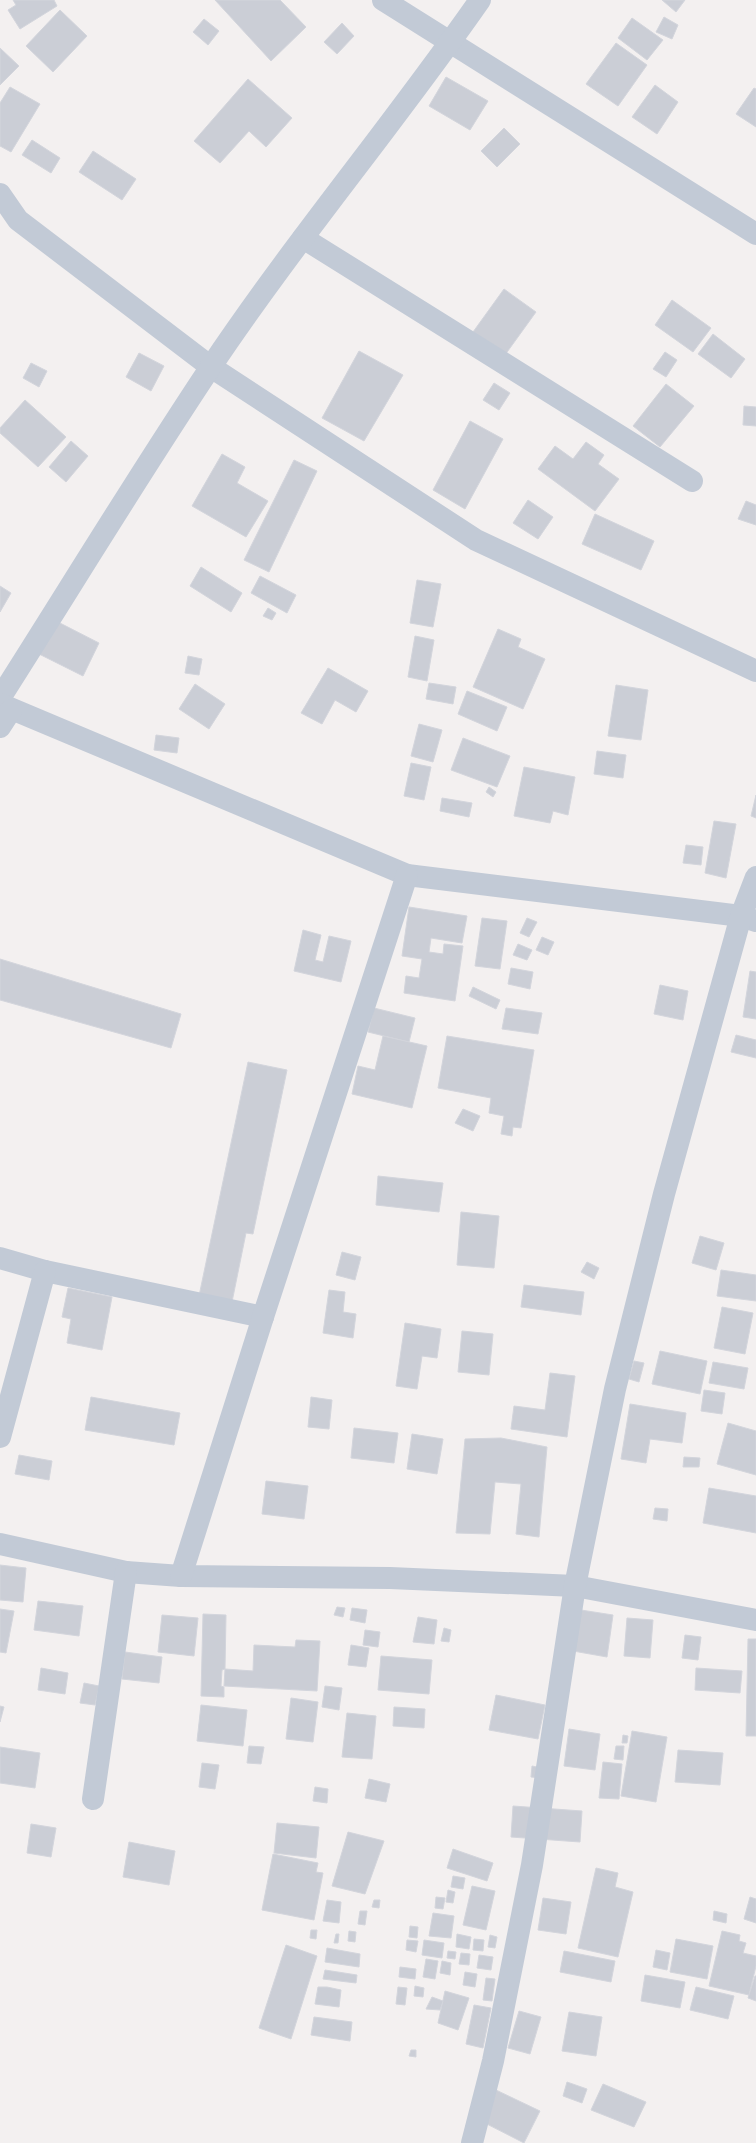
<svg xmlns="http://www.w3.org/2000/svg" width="756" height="2143" font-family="Manrope,sans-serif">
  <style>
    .building { fill: #cbced6; stroke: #d3d5dc }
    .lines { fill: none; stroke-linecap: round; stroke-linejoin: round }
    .minor { stroke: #c2cad6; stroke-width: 22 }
  </style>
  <rect width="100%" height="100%" fill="#f3f0f0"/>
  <g class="building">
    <path d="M 13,0 L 54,0 L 57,6 L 20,29 L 8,10 L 16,5 Z"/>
    <path d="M 215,0 L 280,0 L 306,27 L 271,61 Z"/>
    <path d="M 662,0 L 685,0 L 676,12 Z"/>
    <path d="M 60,10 L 87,36 L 53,72 L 26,46 Z"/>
    <path d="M 664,17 L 678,25 L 672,39 L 656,32 Z"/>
    <path d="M 632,18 L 663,40 L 647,60 L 618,38 Z"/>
    <path d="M 204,19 L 219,31 L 208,45 L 193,32 Z"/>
    <path d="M 342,23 L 354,36 L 337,54 L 324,42 Z"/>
    <path d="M 616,43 L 647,65 L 618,106 L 586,84 Z"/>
    <path d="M 0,48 L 19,66 L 0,85 Z"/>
    <path d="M 446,77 L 488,101 L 470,130 L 429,106 Z"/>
    <path d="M 248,79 L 292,118 L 266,147 L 249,131 L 220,163 L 194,141 Z"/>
    <path d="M 655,85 L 678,102 L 657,134 L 632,117 Z"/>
    <path d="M 10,87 L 40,104 L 11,152 L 0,146 L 0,103 Z"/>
    <path d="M 754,88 L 756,89 L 756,127 L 736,114 Z"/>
    <path d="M 504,128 L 520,144 L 497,167 L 481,151 Z"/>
    <path d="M 32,140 L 60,158 L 51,173 L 22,155 Z"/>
    <path d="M 93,151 L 136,179 L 122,200 L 79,172 Z"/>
    <path d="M 504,289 L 536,312 L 505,355 L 473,332 Z"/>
    <path d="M 672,300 L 711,328 L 693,352 L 655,325 Z"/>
    <path d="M 713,334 L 745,359 L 731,378 L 698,354 Z"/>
    <path d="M 359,351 L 403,375 L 364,441 L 322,418 Z"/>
    <path d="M 665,352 L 677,360 L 666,377 L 653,369 Z"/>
    <path d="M 139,353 L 164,366 L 151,391 L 126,377 Z"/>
    <path d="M 31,363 L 47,371 L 39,387 L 23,378 Z"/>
    <path d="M 494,383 L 510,393 L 499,410 L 483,400 Z"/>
    <path d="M 666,384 L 694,406 L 660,447 L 633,426 Z"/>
    <path d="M 25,400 L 66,437 L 38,467 L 0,433 L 0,428 Z"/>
    <path d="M 744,406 L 756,407 L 756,426 L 743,425 Z"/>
    <path d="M 470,421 L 503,439 L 465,509 L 433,490 Z"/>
    <path d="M 71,441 L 88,456 L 66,482 L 49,467 Z"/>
    <path d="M 586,442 L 604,455 L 598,464 L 619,479 L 595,511 L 538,469 L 555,446 L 573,459 Z"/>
    <path d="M 222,454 L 245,467 L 237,483 L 268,501 L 246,537 L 192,506 Z"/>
    <path d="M 294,460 L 317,471 L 269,572 L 244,560 Z"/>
    <path d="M 528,500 L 553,517 L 538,539 L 513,523 Z"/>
    <path d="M 746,501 L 756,505 L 756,525 L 738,519 Z"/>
    <path d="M 595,514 L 654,541 L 641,570 L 582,544 Z"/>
    <path d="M 201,567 L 242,593 L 231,612 L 190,586 Z"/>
    <path d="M 260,576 L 296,595 L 287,613 L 251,593 Z"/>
    <path d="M 417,580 L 441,584 L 433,627 L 410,623 Z"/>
    <path d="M 0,586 L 11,593 L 0,612 Z"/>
    <path d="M 268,608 L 276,613 L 272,620 L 263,616 Z"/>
    <path d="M 56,621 L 99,643 L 83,676 L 39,654 Z"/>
    <path d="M 498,629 L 521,639 L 518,647 L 545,659 L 523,709 L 473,687 Z"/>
    <path d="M 415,636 L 434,640 L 427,681 L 408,677 Z"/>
    <path d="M 188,656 L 202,659 L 199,675 L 185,673 Z"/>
    <path d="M 328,668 L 368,691 L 356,712 L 335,700 L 322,724 L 301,713 Z"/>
    <path d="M 429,683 L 456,687 L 453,704 L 426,699 Z"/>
    <path d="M 195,684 L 225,704 L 209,729 L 179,709 Z"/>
    <path d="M 616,685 L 648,690 L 641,740 L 608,736 Z"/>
    <path d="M 467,691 L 507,707 L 497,731 L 458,714 Z"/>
    <path d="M 419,724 L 442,730 L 433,762 L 411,756 Z"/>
    <path d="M 156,735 L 179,738 L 177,753 L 154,750 Z"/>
    <path d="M 463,738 L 510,756 L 497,787 L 451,770 Z"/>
    <path d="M 597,751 L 626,755 L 623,778 L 594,774 Z"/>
    <path d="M 411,763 L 431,767 L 424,800 L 404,796 Z"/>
    <path d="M 524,767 L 575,777 L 568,815 L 553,811 L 550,823 L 514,816 Z"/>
    <path d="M 489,787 L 496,792 L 493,797 L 486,792 Z"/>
    <path d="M 756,795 L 756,818 L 751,816 Z"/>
    <path d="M 442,798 L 472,803 L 469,817 L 440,811 Z"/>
    <path d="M 714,821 L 736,824 L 726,878 L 705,873 Z"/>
    <path d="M 686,845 L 703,847 L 701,865 L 683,863 Z"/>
    <path d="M 409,907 L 467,916 L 462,943 L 431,938 L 429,952 L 443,954 L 444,944 L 463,946 L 455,1001 L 404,993 L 406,976 L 419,978 L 422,959 L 402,956 Z"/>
    <path d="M 482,918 L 507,921 L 500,969 L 475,966 Z"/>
    <path d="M 527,918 L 537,922 L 529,937 L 520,933 Z"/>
    <path d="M 303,930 L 321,935 L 315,960 L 323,962 L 329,936 L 351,941 L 341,982 L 294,971 Z"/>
    <path d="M 542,937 L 554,942 L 548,955 L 536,950 Z"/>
    <path d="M 518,944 L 532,950 L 527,960 L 513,955 Z"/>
    <path d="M 0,959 L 181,1014 L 171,1048 L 0,1000 Z"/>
    <path d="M 511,968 L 533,972 L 530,989 L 508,984 Z"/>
    <path d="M 750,971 L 756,972 L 756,1019 L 743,1017 Z"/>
    <path d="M 660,985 L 688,991 L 683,1020 L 654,1014 Z"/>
    <path d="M 473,987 L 500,1000 L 496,1009 L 469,996 Z"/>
    <path d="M 374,1008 L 415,1018 L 409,1042 L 368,1032 Z"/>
    <path d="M 506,1008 L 542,1013 L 538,1034 L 502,1029 Z"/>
    <path d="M 736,1035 L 756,1040 L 756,1058 L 731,1052 Z"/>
    <path d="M 383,1036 L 427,1046 L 412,1108 L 352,1094 L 358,1066 L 375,1070 Z"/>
    <path d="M 447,1036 L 534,1050 L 521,1128 L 513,1127 L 512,1136 L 501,1134 L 504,1116 L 489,1113 L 491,1098 L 438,1088 Z"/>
    <path d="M 248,1062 L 287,1070 L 253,1234 L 246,1233 L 232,1302 L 199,1296 Z"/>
    <path d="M 463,1109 L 480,1116 L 473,1131 L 455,1123 Z"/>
    <path d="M 378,1176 L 443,1183 L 439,1212 L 376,1205 Z"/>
    <path d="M 461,1212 L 499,1216 L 494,1268 L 457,1265 Z"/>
    <path d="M 700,1236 L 724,1243 L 716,1270 L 692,1263 Z"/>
    <path d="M 342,1252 L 361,1257 L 355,1280 L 336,1275 Z"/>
    <path d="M 587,1262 L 599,1268 L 594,1279 L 581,1272 Z"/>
    <path d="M 721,1270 L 756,1275 L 756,1301 L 717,1296 Z"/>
    <path d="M 524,1285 L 584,1292 L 581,1315 L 521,1307 Z"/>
    <path d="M 68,1288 L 112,1297 L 102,1350 L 67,1343 L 71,1319 L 62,1317 Z"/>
    <path d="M 329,1290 L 345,1292 L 343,1312 L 356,1314 L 353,1338 L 323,1333 Z"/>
    <path d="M 722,1307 L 753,1313 L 745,1354 L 714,1348 Z"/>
    <path d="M 405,1323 L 441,1329 L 437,1358 L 422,1356 L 417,1389 L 396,1386 Z"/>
    <path d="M 462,1331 L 493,1334 L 489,1375 L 458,1372 Z"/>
    <path d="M 660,1351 L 707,1361 L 700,1394 L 652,1384 Z"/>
    <path d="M 634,1361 L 644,1363 L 639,1382 L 629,1379 Z"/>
    <path d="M 713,1362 L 748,1368 L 744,1389 L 709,1383 Z"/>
    <path d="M 550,1373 L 575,1376 L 567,1437 L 511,1429 L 514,1406 L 545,1410 Z"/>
    <path d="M 704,1390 L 725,1393 L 722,1414 L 701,1411 Z"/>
    <path d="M 91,1397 L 180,1413 L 174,1445 L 85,1430 Z"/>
    <path d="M 311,1397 L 332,1400 L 329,1429 L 308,1427 Z"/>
    <path d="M 630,1404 L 686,1413 L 682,1443 L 650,1439 L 646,1463 L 621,1459 Z"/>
    <path d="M 728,1423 L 756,1431 L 756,1475 L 717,1464 Z"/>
    <path d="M 354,1428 L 398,1433 L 394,1463 L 351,1458 Z"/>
    <path d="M 412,1434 L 443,1439 L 437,1474 L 407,1469 Z"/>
    <path d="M 501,1438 L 547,1447 L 539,1537 L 516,1534 L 521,1484 L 495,1482 L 490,1534 L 456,1533 L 465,1439 Z"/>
    <path d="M 19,1455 L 52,1461 L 49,1480 L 15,1474 Z"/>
    <path d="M 684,1457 L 700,1458 L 699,1467 L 683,1467 Z"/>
    <path d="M 266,1481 L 308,1486 L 304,1519 L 262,1514 Z"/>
    <path d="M 709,1488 L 756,1496 L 756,1533 L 703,1523 Z"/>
    <path d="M 655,1508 L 668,1509 L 667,1521 L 653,1519 Z"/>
    <path d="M 0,1565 L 26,1568 L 23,1602 L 0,1600 Z"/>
    <path d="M 38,1601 L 83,1606 L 79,1636 L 34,1630 Z"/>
    <path d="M 337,1607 L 345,1608 L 343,1617 L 334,1615 Z"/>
    <path d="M 352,1608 L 367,1610 L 365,1623 L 350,1620 Z"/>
    <path d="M 0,1609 L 14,1611 L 6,1653 L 0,1652 Z"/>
    <path d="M 581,1610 L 613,1615 L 607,1657 L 573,1651 Z"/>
    <path d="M 203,1614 L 226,1615 L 225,1669 L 222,1670 L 221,1686 L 224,1687 L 224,1697 L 201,1696 Z"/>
    <path d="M 162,1615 L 198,1618 L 194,1656 L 158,1652 Z"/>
    <path d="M 418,1617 L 437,1620 L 434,1644 L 413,1642 Z"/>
    <path d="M 627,1618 L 653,1620 L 650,1658 L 624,1656 Z"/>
    <path d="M 444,1628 L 451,1630 L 449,1642 L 441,1641 Z"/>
    <path d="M 365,1630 L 380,1632 L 378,1647 L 363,1645 Z"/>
    <path d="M 685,1635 L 701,1637 L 698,1660 L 682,1658 Z"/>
    <path d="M 748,1639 L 756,1639 L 756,1736 L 746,1736 Z"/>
    <path d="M 296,1640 L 320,1641 L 317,1691 L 224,1686 L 225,1669 L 253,1671 L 254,1645 L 295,1647 Z"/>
    <path d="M 351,1645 L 369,1648 L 366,1667 L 348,1665 Z"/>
    <path d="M 125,1652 L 162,1657 L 159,1683 L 122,1679 Z"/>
    <path d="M 381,1656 L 432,1660 L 429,1694 L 378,1690 Z"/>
    <path d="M 41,1668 L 68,1673 L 65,1694 L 38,1690 Z"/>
    <path d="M 696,1668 L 742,1671 L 740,1693 L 695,1690 Z"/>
    <path d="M 84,1683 L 99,1686 L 95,1705 L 80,1703 Z"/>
    <path d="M 325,1686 L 342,1688 L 339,1710 L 322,1707 Z"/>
    <path d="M 496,1695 L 545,1705 L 538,1739 L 489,1730 Z"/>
    <path d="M 291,1698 L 318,1702 L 313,1742 L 286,1739 Z"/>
    <path d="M 201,1705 L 247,1710 L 243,1746 L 197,1741 Z"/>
    <path d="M 0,1706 L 4,1707 L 0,1722 Z"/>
    <path d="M 394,1707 L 425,1709 L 424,1728 L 393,1726 Z"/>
    <path d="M 347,1713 L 376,1716 L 372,1759 L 342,1757 Z"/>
    <path d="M 569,1729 L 600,1734 L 595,1770 L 564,1766 Z"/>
    <path d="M 632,1731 L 667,1737 L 656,1802 L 621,1796 Z"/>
    <path d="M 623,1735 L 628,1736 L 627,1743 L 622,1743 Z"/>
    <path d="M 249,1746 L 264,1747 L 261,1764 L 247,1763 Z"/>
    <path d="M 616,1746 L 624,1746 L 623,1760 L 614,1759 Z"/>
    <path d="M 0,1747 L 40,1753 L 35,1788 L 0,1783 Z"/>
    <path d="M 678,1750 L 723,1753 L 720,1785 L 675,1782 Z"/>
    <path d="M 603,1762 L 622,1764 L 619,1799 L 599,1798 Z"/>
    <path d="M 202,1763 L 219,1765 L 215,1789 L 199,1787 Z"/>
    <path d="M 532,1766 L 542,1768 L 541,1778 L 531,1777 Z"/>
    <path d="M 369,1779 L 390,1784 L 386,1802 L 365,1798 Z"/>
    <path d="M 315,1787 L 328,1789 L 327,1803 L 313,1801 Z"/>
    <path d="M 513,1806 L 582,1811 L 580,1842 L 511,1837 Z"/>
    <path d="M 277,1823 L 319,1827 L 316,1858 L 274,1853 Z"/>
    <path d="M 31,1824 L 56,1828 L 51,1857 L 27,1853 Z"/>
    <path d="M 348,1832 L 384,1841 L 365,1894 L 332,1886 Z"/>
    <path d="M 129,1842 L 175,1851 L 169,1885 L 123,1877 Z"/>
    <path d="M 453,1849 L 493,1863 L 487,1881 L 447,1868 Z"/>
    <path d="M 273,1854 L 318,1863 L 316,1872 L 323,1873 L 314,1920 L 262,1910 Z"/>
    <path d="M 596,1868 L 618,1873 L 615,1887 L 633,1892 L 618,1957 L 578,1948 Z"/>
    <path d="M 453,1876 L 465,1878 L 463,1889 L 451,1887 Z"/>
    <path d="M 472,1886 L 495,1891 L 486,1930 L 463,1925 Z"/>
    <path d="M 448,1890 L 455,1892 L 453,1903 L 446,1902 Z"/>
    <path d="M 436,1897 L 445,1898 L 443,1909 L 435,1908 Z"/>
    <path d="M 750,1897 L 756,1899 L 756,1923 L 744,1919 Z"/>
    <path d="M 543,1898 L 571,1902 L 566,1934 L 538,1930 Z"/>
    <path d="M 327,1900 L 341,1902 L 339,1923 L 323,1921 Z"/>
    <path d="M 374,1900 L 380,1900 L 379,1908 L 372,1907 Z"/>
    <path d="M 360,1911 L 367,1911 L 365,1925 L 358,1924 Z"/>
    <path d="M 714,1911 L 727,1914 L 726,1923 L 713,1920 Z"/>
    <path d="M 433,1913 L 454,1916 L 451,1938 L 429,1936 Z"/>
    <path d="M 410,1926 L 418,1927 L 417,1938 L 409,1937 Z"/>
    <path d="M 311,1930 L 317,1930 L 316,1939 L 310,1938 Z"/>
    <path d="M 349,1931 L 356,1932 L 355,1942 L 348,1941 Z"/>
    <path d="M 722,1931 L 740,1935 L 739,1941 L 746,1943 L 743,1953 L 756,1956 L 756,1966 L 749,1995 L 709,1986 Z"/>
    <path d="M 336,1934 L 339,1934 L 338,1943 L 334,1943 Z"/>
    <path d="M 457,1934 L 471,1937 L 469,1949 L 456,1947 Z"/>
    <path d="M 490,1935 L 497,1937 L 495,1948 L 488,1947 Z"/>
    <path d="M 474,1939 L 484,1940 L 483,1951 L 473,1950 Z"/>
    <path d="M 676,1939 L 713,1946 L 707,1979 L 670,1972 Z"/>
    <path d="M 407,1940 L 418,1941 L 416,1952 L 406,1950 Z"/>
    <path d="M 424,1940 L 444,1943 L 442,1958 L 422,1955 Z"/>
    <path d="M 286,1945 L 317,1956 L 291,2039 L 259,2028 Z"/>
    <path d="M 327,1948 L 360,1954 L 359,1967 L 325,1962 Z"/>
    <path d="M 656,1950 L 670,1953 L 667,1970 L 653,1967 Z"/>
    <path d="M 448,1951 L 456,1952 L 455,1959 L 447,1958 Z"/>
    <path d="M 564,1951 L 615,1961 L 611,1982 L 560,1972 Z"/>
    <path d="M 461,1953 L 470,1954 L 469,1965 L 459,1964 Z"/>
    <path d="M 479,1955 L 493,1957 L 491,1970 L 477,1968 Z"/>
    <path d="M 426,1959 L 438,1961 L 435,1979 L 423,1977 Z"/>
    <path d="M 442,1961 L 451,1963 L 450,1975 L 440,1973 Z"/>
    <path d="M 400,1967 L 416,1969 L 415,1979 L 399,1977 Z"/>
    <path d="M 325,1970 L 357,1975 L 356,1983 L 323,1979 Z"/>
    <path d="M 465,1972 L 477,1974 L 475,1987 L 463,1985 Z"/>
    <path d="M 645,1975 L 685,1982 L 680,2008 L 641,2001 Z"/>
    <path d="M 755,1976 L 756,1976 L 756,2001 L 748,1998 Z"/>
    <path d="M 486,1978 L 495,1979 L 492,2001 L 483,2000 Z"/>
    <path d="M 415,1986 L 424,1988 L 423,1997 L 414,1996 Z"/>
    <path d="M 318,1987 L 327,1987 L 341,1990 L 339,2007 L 315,2004 Z"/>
    <path d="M 398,1987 L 407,1988 L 405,2005 L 396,2004 Z"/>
    <path d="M 696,1987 L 734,1996 L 728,2019 L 690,2010 Z"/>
    <path d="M 445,1991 L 469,1998 L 458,2030 L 438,2023 Z"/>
    <path d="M 432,1997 L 443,2001 L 440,2010 L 426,2009 Z"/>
    <path d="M 474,2005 L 491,2008 L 483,2048 L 466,2044 Z"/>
    <path d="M 519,2011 L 541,2017 L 530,2054 L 508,2048 Z"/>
    <path d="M 569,2012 L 602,2017 L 596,2056 L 562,2051 Z"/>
    <path d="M 314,2017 L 352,2022 L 350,2041 L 311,2035 Z"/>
    <path d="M 411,2050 L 416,2050 L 416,2057 L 409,2056 Z"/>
    <path d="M 567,2082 L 587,2089 L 582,2103 L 563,2096 Z"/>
    <path d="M 603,2084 L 646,2102 L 634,2127 L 591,2110 Z"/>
    <path d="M 496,2090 L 540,2111 L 524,2143 L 481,2121 Z"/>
  </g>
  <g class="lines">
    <g class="minor">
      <path d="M 383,0 L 756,234"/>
      <path d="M 0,194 L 18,220 L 211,367 L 476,540 L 756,671"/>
      <path d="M 303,238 L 692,481"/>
      <path d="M 0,698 C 70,588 138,476 210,368 C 295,241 393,125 480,0"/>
      <path d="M 0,704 L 407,875 L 741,916 L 756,921"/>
      <path d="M 0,727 L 11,710"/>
      <path d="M 0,1258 L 45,1271 L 263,1317"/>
      <path d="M 0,1437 L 45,1271"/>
      <path d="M 0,1544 L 126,1572 L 181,1576 L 390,1578 L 575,1586 L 756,1620"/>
      <path d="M 181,1576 L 263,1317 L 407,875"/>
      <path d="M 93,1799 L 126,1572"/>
      <path d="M 472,2143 L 493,2061 L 532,1865 L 575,1586 L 615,1389 L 664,1194 L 741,916 L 756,877"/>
    </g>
  </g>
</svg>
